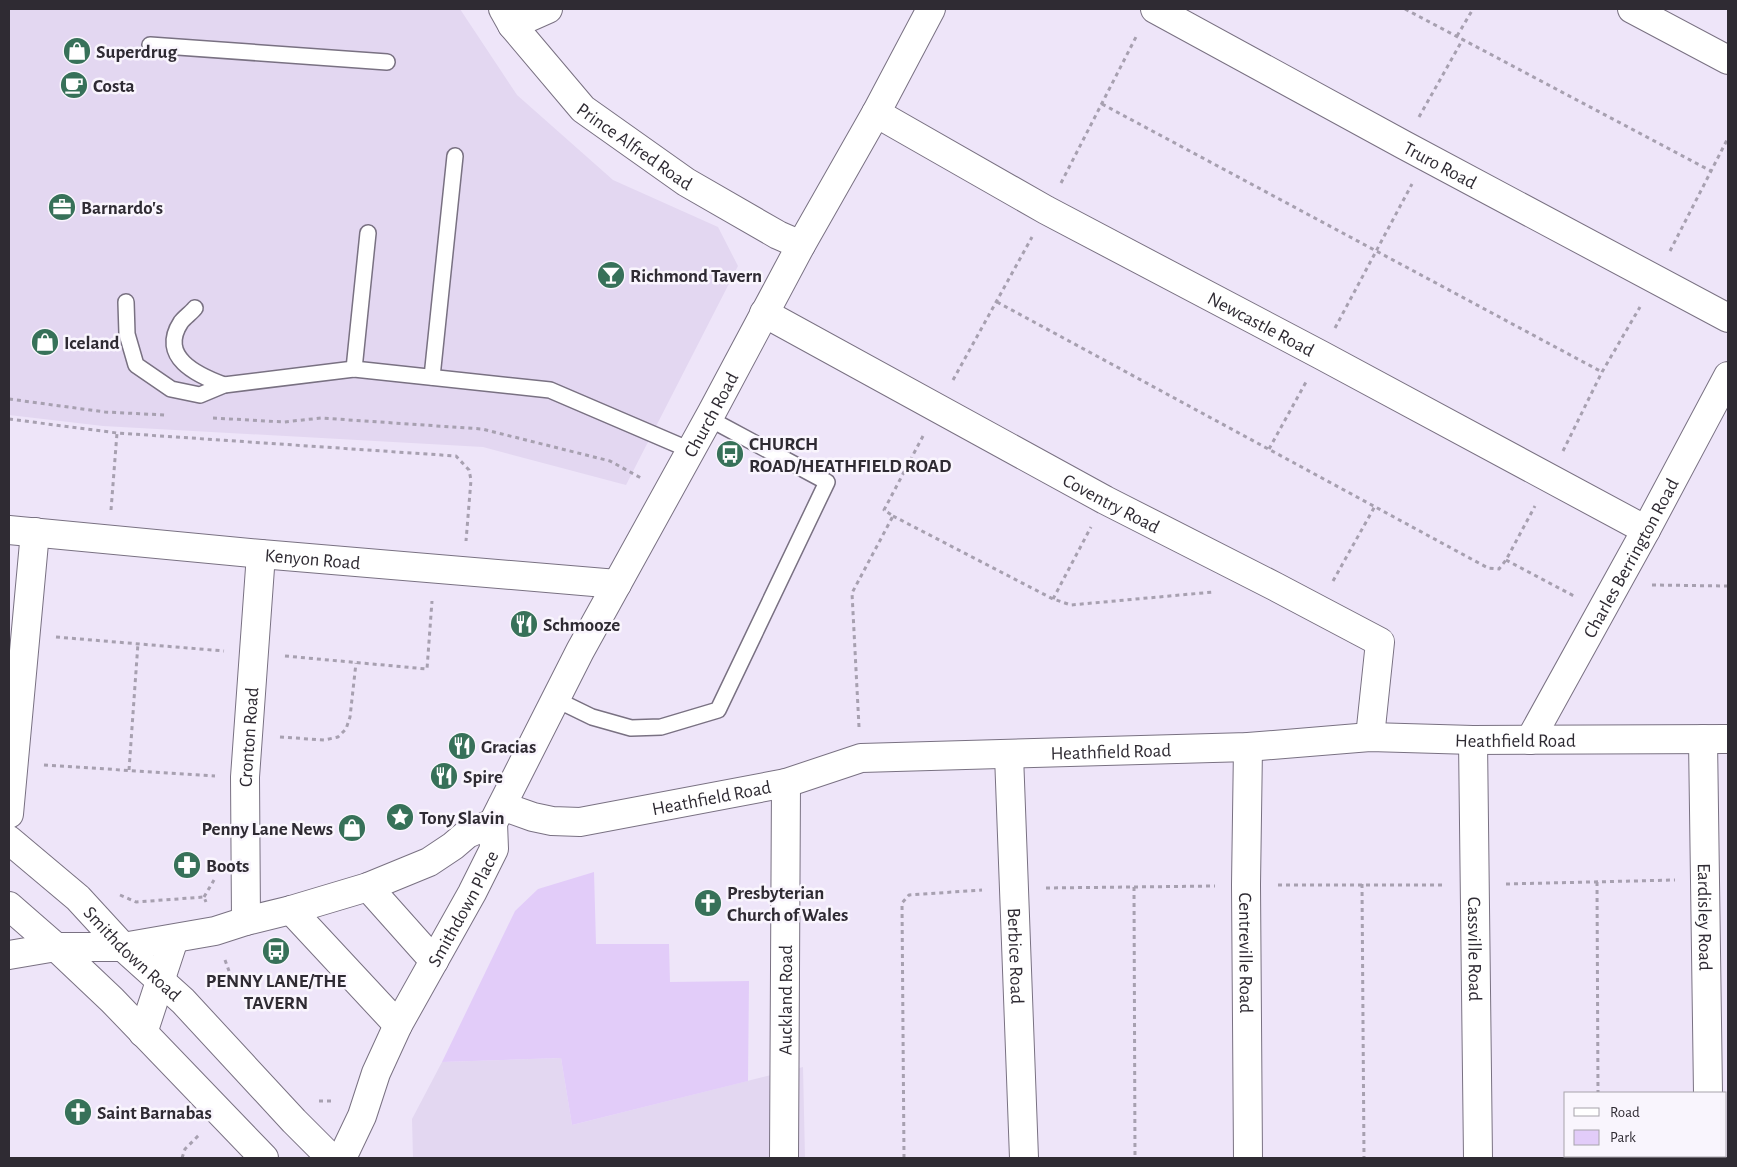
<svg xmlns="http://www.w3.org/2000/svg" width="1737" height="1167" font-family="'Alegreya Sans',sans-serif">
  <style>
    .built { fill: #e3d7f1 }
    .green { fill: #e2ccf9 }
    .lines { fill: none; stroke-linecap: round; stroke-linejoin: round }
    .service-casing { stroke: #797182; stroke-width: 18 }
    .minor-casing { stroke: #797182; stroke-width: 30 }
    .tertiary-casing { stroke: #797182; stroke-width: 30 }
    .trunk-casing { stroke: #797182; stroke-width: 30 }
    .path { stroke: #a7a0b0; stroke-width: 3; stroke-dasharray: 4 4; stroke-linecap: butt }
    .service { stroke: #fff; stroke-width: 15 }
    .minor { stroke: #fff; stroke-width: 28 }
    .tertiary { stroke: #fff; stroke-width: 28 }
    .trunk { stroke: #fff; stroke-width: 28 }
    .labels { text-anchor: middle; stroke-width: 5; stroke-linejoin: round; paint-order: stroke }
    .poi-label { font-size: 19px; font-weight: bold; fill: #2f2b33; stroke: #f9f5fd; text-anchor: start }
    .street-label { font-size: 19px; fill: #2f2b33; stroke: #f9f5fd }
  </style>
  <rect width="100%" height="100%" fill="#eee5f9"/>
  <g class="built">
    <path d="M 9,9 L 460,9 L 517,95 L 613,180 L 718,227 L 738,266 L 626,485 L 483,447 L 103,426 L 9,415 Z"/>
    <path d="M 561,1058 L 572,1125 L 803,1067 L 805,1158 L 413,1158 L 412,1119 L 442,1062 Z"/>
  </g>
  <path class="green" d="M 594,872 L 596,944 L 669,944 L 670,982 L 749,981 L 748,1081 L 572,1125 L 561,1058 L 442,1062 L 515,911 L 538,889 Z"/>
  <g class="lines">
    <defs>
      <g id="service">
        <path d="M 150,45 L 387,62"/>
        <path d="M 126,302 L 127,334 L 136,365 L 171,389 L 200,395 L 224,385 L 354,369 L 550,390 L 690,450"/>
        <path d="M 195,308 C 191,313 185,317 181,322 C 158,357 197,375 224,385"/>
        <path d="M 354,369 L 368,233"/>
        <path d="M 432,377 L 455,156"/>
        <path d="M 555,699 L 592,717 L 631,728 L 661,727 L 718,710 L 827,482 L 708,418"/>
      </g>
      <g id="minor">
        <path id="s1" d="M 503,9 L 512,25 L 583,109 L 686,182 L 778,235 L 801,245"/>
        <path id="s2" d="M 1155,9 L 1404,145 L 1728,318"/>
        <path d="M 1632,9 L 1728,60"/>
        <path d="M 512,25 L 548,9"/>
        <path id="s3" d="M 876,113 L 1046,210 L 1321,355 L 1646,530"/>
        <path id="s4" d="M 764,313 L 1105,500 L 1276,587 L 1380,642 L 1370,737"/>
        <path id="s5" d="M 9,530 L 261,554 L 617,584"/>
        <path id="s6" d="M 1703,739 L 1708,1093"/>
        <path id="s7" d="M 1473,740 L 1478,1158"/>
        <path id="s8" d="M 1530,740 L 1646,530 L 1728,376"/>
        <path id="s9" d="M 1248,747 L 1246,885 L 1248,1158"/>
        <path id="s10" d="M 1009,755 L 1024,1158"/>
        <path id="s11" d="M 502,806 L 533,817 L 552,821 L 580,822 L 786,783 L 861,758 L 1248,747 L 1370,737 L 1473,740 L 1728,739"/>
        <path d="M 9,814 L 35,532"/>
        <path d="M 368,887 L 434,961"/>
        <path d="M 291,910 L 398,1025"/>
        <path id="s12" d="M 246,921 L 245,777 L 261,554"/>
        <path d="M 9,955 L 56,947 L 123,947"/>
        <path d="M 1709,1156 L 1709,1158"/>
        <path id="s13" d="M 784,1158 L 786,783"/>
      </g>
      <g id="tertiary">
        <path d="M 123,947 L 215,931 L 246,921 L 291,910 L 368,887 L 429,862 L 453,846 L 467,834 L 493,823"/>
        <path d="M 143,1033 L 174,939"/>
        <path id="s14" d="M 342,1158 L 362,1116 L 376,1073 L 398,1025 L 472,893 L 494,849 L 493,823 L 580,651 L 712,412 L 801,245 L 876,113 L 931,9"/>
      </g>
      <g id="trunk">
        <path id="s15" d="M 9,840 L 78,898 L 123,947 L 183,1001 L 294,1121 L 331,1158"/>
        <path d="M 9,906 L 56,947 L 112,1000 L 264,1158"/>
      </g>
    </defs>
    <use href="#service" class="service-casing"/>
    <use href="#minor" class="minor-casing"/>
    <use href="#tertiary" class="tertiary-casing"/>
    <use href="#trunk" class="trunk-casing"/>
    <g class="path">
      <path d="M 1405,9 L 1711,171"/>
      <path d="M 1457,36 L 1473,9"/>
      <path d="M 1102,104 L 1602,372"/>
      <path d="M 1419,117 L 1463,39"/>
      <path d="M 1061,183 L 1137,35"/>
      <path d="M 1670,251 L 1728,138"/>
      <path d="M 997,302 L 1488,568 L 1499,569 L 1506,560 L 1535,506"/>
      <path d="M 1335,328 L 1412,184"/>
      <path d="M 953,380 L 1032,237"/>
      <path d="M 9,399 L 105,412 L 165,415"/>
      <path d="M 213,418 L 284,422 L 321,418 L 482,429 L 610,461 L 641,478"/>
      <path d="M 9,419 L 117,433 L 456,456 L 469,470 L 471,480 L 466,541"/>
      <path d="M 1269,449 L 1306,382"/>
      <path d="M 1563,451 L 1602,372 L 1640,307"/>
      <path d="M 111,510 L 117,433"/>
      <path d="M 893,516 L 1053,599 L 1071,605 L 1213,592"/>
      <path d="M 1506,560 L 1574,596"/>
      <path d="M 1333,581 L 1375,506"/>
      <path d="M 1652,585 L 1728,586"/>
      <path d="M 1053,599 L 1091,527"/>
      <path d="M 56,637 L 224,651"/>
      <path d="M 285,656 L 427,669 L 432,601"/>
      <path d="M 859,727 L 852,593 L 893,516 L 884,510 L 923,436"/>
      <path d="M 280,737 L 324,740 L 338,737 L 346,729 L 350,717 L 356,663"/>
      <path d="M 44,765 L 215,776"/>
      <path d="M 129,770 L 138,643"/>
      <path d="M 1597,882 L 1598,1093"/>
      <path d="M 1362,884 L 1364,1158"/>
      <path d="M 1506,884 L 1675,880"/>
      <path d="M 1278,885 L 1445,885"/>
      <path d="M 1134,887 L 1135,1158"/>
      <path d="M 1046,888 L 1215,886"/>
      <path d="M 120,895 L 136,902 L 204,897 L 206,902"/>
      <path d="M 204,897 L 214,880"/>
      <path d="M 225,960 L 229,971"/>
      <path d="M 319,1101 L 333,1101"/>
      <path d="M 1599,1156 L 1599,1158"/>
      <path d="M 182,1158 L 185,1149 L 199,1135"/>
      <path d="M 904,1158 L 902,903 L 909,895 L 982,890"/>
    </g>
    <use href="#service" class="service"/>
    <use href="#minor" class="minor"/>
    <use href="#tertiary" class="tertiary"/>
    <use href="#trunk" class="trunk"/>
  </g>
  <defs>
    <symbol id="shop-disc" viewBox="-11 -11 22 22"><circle r="9.5" fill="#377159" stroke="#f9f5fd"/><path d="M-5-2.5h2.3a2.7 3.5 0 0 1 5.4 0H5L5.5 6h-11ZM-1.5-2.5h3a1.5 2.3 0 0 0-3 0Z" fill="#fff"/></symbol>
    <symbol id="cafe-disc" viewBox="-11 -11 22 22"><circle r="9.5" fill="#377159" stroke="#f9f5fd"/><path d="M-5.5-4.5H6V0H3Q3 3.5 0 3.5H-2.5Q-5.5 3.5-5.5 0ZM3-3.2v2h1.7v-2ZM-6 4.5H4V6H-6Z" fill="#fff"/></symbol>
    <symbol id="office-disc" viewBox="-11 -11 22 22"><circle r="9.5" fill="#377159" stroke="#f9f5fd"/><path d="M-6-3h4V-5.5h4V-3h4V5H-6ZM-1-4.5V-3h2v-1.5ZM-6 0V1H6V0Z" fill="#fff"/></symbol>
    <symbol id="bar-disc" viewBox="-11 -11 22 22"><circle r="9.5" fill="#377159" stroke="#f9f5fd"/><path d="M-6-5H6L.8 .8V4.5H3.5V6h-7V4.5H-.8V.8Z" fill="#fff"/></symbol>
    <symbol id="bus-disc" viewBox="-11 -11 22 22"><circle r="9.5" fill="#377159" stroke="#f9f5fd"/><path d="M-5-6H5V4H4V6H2V4H-2V6H-4V4H-5ZM-3.5-4V0h7V-4ZM-3.5 1.2v1.5H-2V1.2ZM2 1.2v1.5H3.5V1.2Z" fill="#fff"/></symbol>
    <symbol id="restaurant-disc" viewBox="-11 -11 22 22"><circle r="9.5" fill="#377159" stroke="#f9f5fd"/><path d="M-5-6h1v4h1v-4h1v4h1v-4h1v5L-1.5 .5V6h-2V.5L-5-1ZM5-6V6H3V1.5H1.5Q1.5-4 5-6Z" fill="#fff"/></symbol>
    <symbol id="sight-disc" viewBox="-11 -11 22 22"><circle r="9.5" fill="#377159" stroke="#f9f5fd"/><path d="M0-6L1.8-2.2L6-1.7L2.9 1.2L3.7 5.4L0 3.3L-3.7 5.4L-2.9 1.2L-6-1.7L-1.8-2.2Z" fill="#fff"/></symbol>
    <symbol id="pharmacy-disc" viewBox="-11 -11 22 22"><circle r="9.5" fill="#377159" stroke="#f9f5fd"/><path d="M-2-6h4v4h4v4h-4v4h-4v-4h-4v-4h4Z" fill="#fff"/></symbol>
    <symbol id="church-disc" viewBox="-11 -11 22 22"><circle r="9.5" fill="#377159" stroke="#f9f5fd"/><path d="M-1.2-6h2.4v3.5h3.3v2.4h-3.3V6h-2.4V-.1h-3.3v-2.4h3.3Z" fill="#fff"/></symbol>
  </defs>
  <g fill-rule="evenodd">
    <use href="#shop-disc" x="61" y="35" width="32" height="32"/>
    <use href="#cafe-disc" x="58" y="69" width="32" height="32"/>
    <use href="#office-disc" x="46" y="191" width="32" height="32"/>
    <use href="#bar-disc" x="595" y="259" width="32" height="32"/>
    <use href="#shop-disc" x="29" y="326" width="32" height="32"/>
    <use href="#bus-disc" x="714" y="438" width="32" height="32"/>
    <use href="#restaurant-disc" x="508" y="608" width="32" height="32"/>
    <use href="#restaurant-disc" x="446" y="730" width="32" height="32"/>
    <use href="#restaurant-disc" x="428" y="760" width="32" height="32"/>
    <use href="#sight-disc" x="384" y="801" width="32" height="32"/>
    <use href="#shop-disc" x="336" y="812" width="32" height="32"/>
    <use href="#pharmacy-disc" x="171" y="849" width="32" height="32"/>
    <use href="#church-disc" x="692" y="887" width="32" height="32"/>
    <use href="#bus-disc" x="260" y="935" width="32" height="32"/>
    <use href="#church-disc" x="62" y="1096" width="32" height="32"/>
  </g>
  <g class="labels">
    <g class="poi-label">
      <text x="96" y="58">Superdrug</text>
      <text x="93" y="92">Costa</text>
      <text x="81" y="214">Barnardo's</text>
      <text x="630" y="282">Richmond Tavern</text>
      <text x="64" y="349">Iceland</text>
      <text x="749" y="450">CHURCH<tspan x="749" dy="22">ROAD/HEATHFIELD ROAD</tspan></text>
      <text x="543" y="631">Schmooze</text>
      <text x="481" y="753">Gracias</text>
      <text x="463" y="783">Spire</text>
      <text x="419" y="824">Tony Slavin</text>
      <text x="333" y="835" text-anchor="end">Penny Lane News</text>
      <text x="206" y="872">Boots</text>
      <text x="727" y="899">Presbyterian<tspan x="727" dy="22">Church of Wales</tspan></text>
      <text x="276" y="987" text-anchor="middle">PENNY LANE/THE<tspan x="276" dy="22">TAVERN</tspan></text>
      <text x="97" y="1119">Saint Barnabas</text>
    </g>
    <g class="street-label">
      <text dy="7" stroke="none"><textPath href="#s1" startOffset="192">Prince Alfred Road</textPath></text>
      <text dy="7" stroke="none"><textPath href="#s2" startOffset="325">Truro Road</textPath></text>
      <text dy="7" stroke="none"><textPath href="#s3" startOffset="439">Newcastle Road</textPath></text>
      <text dy="7" stroke="none"><textPath href="#s14" startOffset="834">Church Road</textPath></text>
      <text dy="7" stroke="none"><textPath href="#s4" startOffset="396">Coventry Road</textPath></text>
      <text dy="7" stroke="none"><textPath href="#s5" startOffset="305">Kenyon Road</textPath></text>
      <text dy="7" stroke="none"><textPath href="#s8" startOffset="208">Charles Berrington Road</textPath></text>
      <text dy="7" stroke="none"><textPath href="#s12" startOffset="184">Cronton Road</textPath></text>
      <text dy="7" stroke="none"><textPath href="#s11" startOffset="1024">Heathfield Road</textPath></text>
      <text dy="7" stroke="none"><textPath href="#s11" startOffset="619">Heathfield Road</textPath></text>
      <text dy="7" stroke="none"><textPath href="#s11" startOffset="214">Heathfield Road</textPath></text>
      <text dy="7" stroke="none"><textPath href="#s14" startOffset="278">Smithdown Place</textPath></text>
      <text dy="7" stroke="none"><textPath href="#s6" startOffset="178">Eardisley Road</textPath></text>
      <text dy="7" stroke="none"><textPath href="#s7" startOffset="209">Cassville Road</textPath></text>
      <text dy="7" stroke="none"><textPath href="#s15" startOffset="168">Smithdown Road</textPath></text>
      <text dy="7" stroke="none"><textPath href="#s9" startOffset="206">Centreville Road</textPath></text>
      <text dy="7" stroke="none"><textPath href="#s10" startOffset="201">Berbice Road</textPath></text>
      <text dy="7" stroke="none"><textPath href="#s13" startOffset="158">Auckland Road</textPath></text>
    </g>
  </g>
  <rect width="1737" height="1167" fill="none" stroke="#2f2b33" stroke-width="20"/>
  <rect x="1564" y="1092" width="162" height="65" fill="#f9f5fd" stroke="#a8a4ac"/>
  <rect x="1574" y="1108" width="25" height="8" fill="#ffffff" stroke="#a8a4ac"/>
  <text x="1610" y="1117" font-size="15" fill="#2f2b33">Road</text>
  <rect x="1574" y="1130" width="25" height="15" fill="#e2ccf9" stroke="#a8a4ac"/>
  <text x="1610" y="1142" font-size="15" fill="#2f2b33">Park</text>
</svg>
